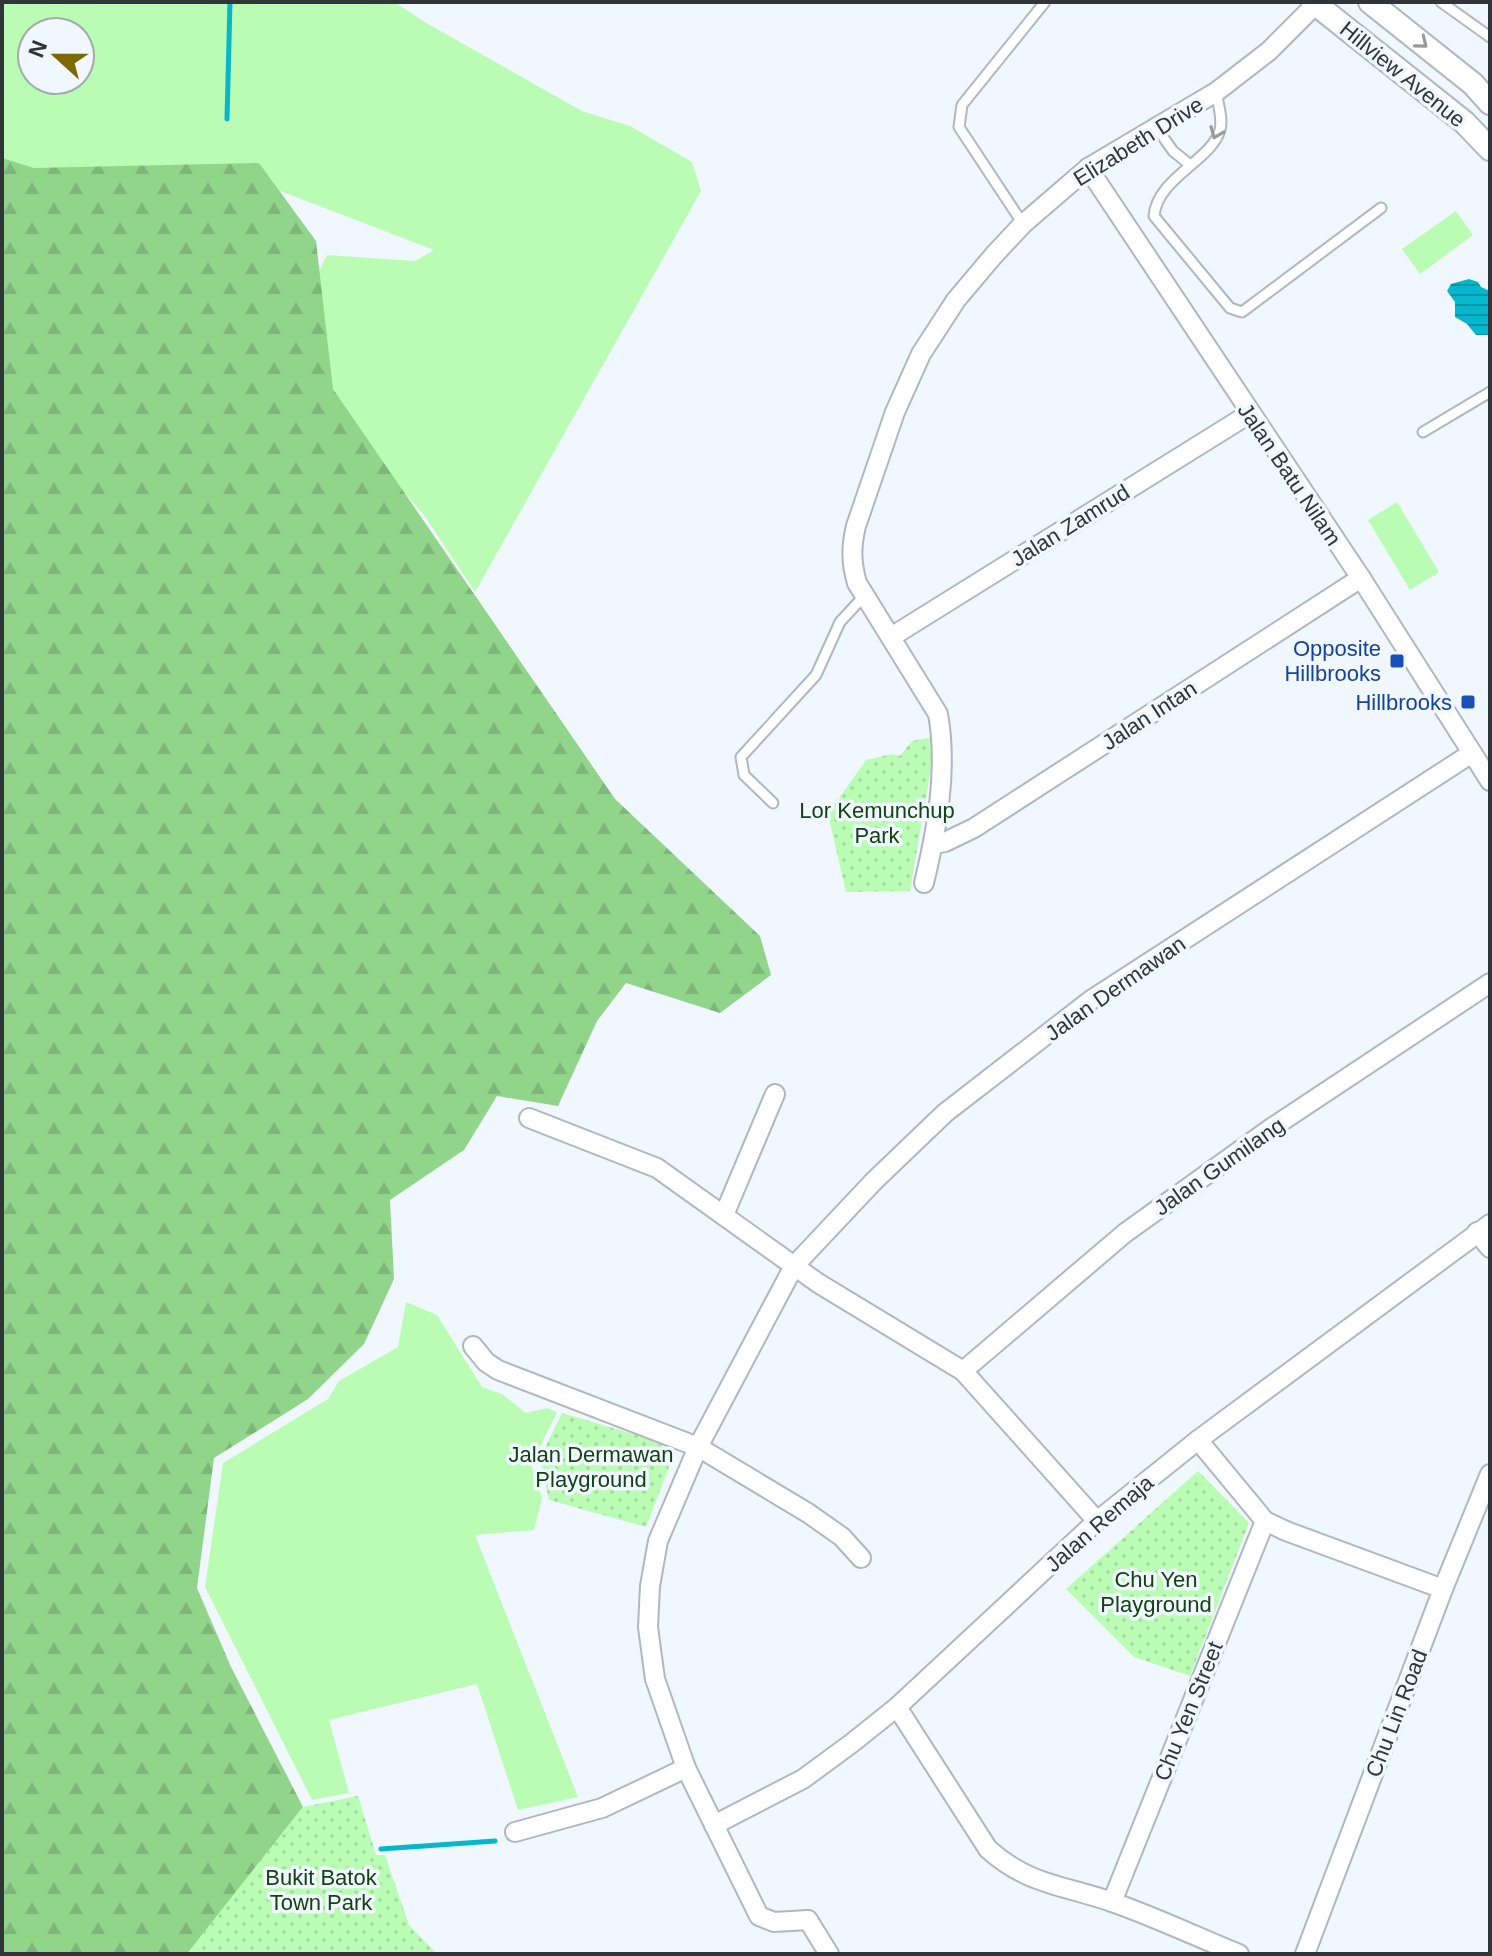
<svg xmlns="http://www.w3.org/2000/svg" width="1492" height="1956" font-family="Helvetica,sans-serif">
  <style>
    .grass { fill: #bafcb4; fill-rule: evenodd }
    .forest { fill: url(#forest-firs) }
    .park { fill: url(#park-dots) }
    .water { fill: url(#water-rules) }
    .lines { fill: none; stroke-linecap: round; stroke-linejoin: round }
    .stream { stroke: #04b7cc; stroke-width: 5 }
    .service-casing { stroke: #b0b7c0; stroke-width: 13 }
    .minor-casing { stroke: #b0b7c0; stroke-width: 22 }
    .tertiary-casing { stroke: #b0b7c0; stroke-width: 26 }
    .service { stroke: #fff; stroke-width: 9 }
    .minor { stroke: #fff; stroke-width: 18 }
    .tertiary { stroke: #fff; stroke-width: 22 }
    .oneway { stroke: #989a9c }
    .transit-dot { fill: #1a4fb4; stroke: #f1f7ff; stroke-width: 3 }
    .labels { text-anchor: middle; stroke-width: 7; stroke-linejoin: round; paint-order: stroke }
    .street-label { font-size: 22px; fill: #313438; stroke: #f1f7ff }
    .transit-label { font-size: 22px; fill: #164399; stroke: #f1f7ff; text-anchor: end }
    .park-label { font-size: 22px; fill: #144212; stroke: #f1f7ff }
  </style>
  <defs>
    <pattern id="forest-firs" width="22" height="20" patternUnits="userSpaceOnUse" patternTransform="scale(2)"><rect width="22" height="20" fill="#91d58b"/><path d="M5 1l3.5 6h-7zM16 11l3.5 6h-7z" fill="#7eb779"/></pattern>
    <pattern id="park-dots" width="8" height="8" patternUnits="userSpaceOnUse" patternTransform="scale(2)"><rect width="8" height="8" fill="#bafcb4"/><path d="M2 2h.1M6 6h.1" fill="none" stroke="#a0d99c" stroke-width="1.8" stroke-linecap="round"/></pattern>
    <pattern id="water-rules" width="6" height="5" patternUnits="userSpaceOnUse" patternTransform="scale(2)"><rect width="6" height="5" fill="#04b7cc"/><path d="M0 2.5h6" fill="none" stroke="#0696a7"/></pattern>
  </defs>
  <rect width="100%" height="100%" fill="#f1f7ff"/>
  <g class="grass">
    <path d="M 2,2 L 394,2 L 428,24 L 582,111 L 630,126 L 692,162 L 701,191 L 475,592 L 424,515 L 280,350 L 327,255 L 415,261 L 434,250 L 262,184 L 2,241 ZM 32,32 L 80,32 L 80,80 L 32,80 Z"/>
    <path d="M 1456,211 L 1473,235 L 1420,274 L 1402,249 Z"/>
    <path d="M 1397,502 L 1439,572 L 1410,590 L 1368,520 Z"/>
    <path d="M 406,1302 L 437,1315 L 482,1387 L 502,1394 L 526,1413 L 547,1408 L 557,1412 L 531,1465 L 542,1498 L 534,1530 L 475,1535 L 578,1797 L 518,1810 L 477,1684 L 329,1720 L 349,1793 L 312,1800 L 205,1587 L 223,1463 L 328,1399 L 339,1381 L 398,1347 Z"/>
  </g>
  <path class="forest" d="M 2,158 L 34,168 L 259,163 L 316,241 L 333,389 L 615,799 L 760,936 L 771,975 L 720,1013 L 626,983 L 597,1021 L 558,1106 L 497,1096 L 464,1150 L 390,1200 L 394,1279 L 364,1344 L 308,1399 L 214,1458 L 197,1588 L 231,1667 L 303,1807 L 187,1954 L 2,1954 Z"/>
  <g class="park">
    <path d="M 933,737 L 932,762 L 910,891 L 846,892 L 828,814 L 866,760 L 892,754 L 900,756 L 912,741 Z"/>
    <path d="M 562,1413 L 667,1444 L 672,1459 L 646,1527 L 549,1500 L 540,1458 Z"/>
    <path d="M 1198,1471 L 1249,1523 L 1190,1676 L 1134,1657 L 1066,1589 Z"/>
    <path d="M 358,1796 L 376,1855 L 385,1855 L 409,1925 L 437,1954 L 187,1954 L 303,1807 Z"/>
  </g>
  <path class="water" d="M 1469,279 L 1478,282 L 1481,287 L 1490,291 L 1490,335 L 1476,335 L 1467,324 L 1455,317 L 1455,302 L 1447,291 L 1451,284 Z"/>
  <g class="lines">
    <g class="stream">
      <path d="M 227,119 L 230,2"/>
      <path d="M 381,1849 L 495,1841"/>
    </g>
    <defs>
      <g id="service">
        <path d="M 1441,2 L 1490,37"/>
        <path d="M 1216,92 C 1218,104 1223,118 1220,130 C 1212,160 1157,178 1154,216 L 1230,308 L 1242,312 L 1381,208"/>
        <path d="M 1156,127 L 1173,151 L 1189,164"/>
        <path d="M 1023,224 L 959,127 L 962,105 L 1045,2"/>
        <path d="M 1423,432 L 1490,392"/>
        <path d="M 773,803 L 744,775 L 741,757 L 816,675 L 840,622 L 865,595"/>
      </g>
      <g id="minor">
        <path d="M 1088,168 L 1361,578 L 1490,781"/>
        <path d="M 891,637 L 1249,414"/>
        <path d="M 933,844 L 945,842 L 974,828 L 1361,578"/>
        <path d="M 924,883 C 937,829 948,769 938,714 L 857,583 C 851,562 851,547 856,526 L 895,412 L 921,354 L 956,300 L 994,255 L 1023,224 L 1088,168 L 1216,92 L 1269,51 L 1318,2"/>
        <path d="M 529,1118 L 657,1168 L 818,1283 L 963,1371 L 1097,1521"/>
        <path d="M 724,1215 L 775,1094"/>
        <path d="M 1477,1232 L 1490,1248"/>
        <path d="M 473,1346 L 486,1362 L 498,1370 L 698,1447 L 808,1513 L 842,1537 L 861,1558"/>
        <path d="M 963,1371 L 1125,1233 L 1270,1129 L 1490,983"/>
        <path d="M 1198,1440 L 1265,1521 L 1286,1531 L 1443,1589"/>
        <path d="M 897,1707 L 988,1849 C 1028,1885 1063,1885 1112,1902 C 1155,1917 1197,1937 1239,1954"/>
        <path d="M 714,1825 L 803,1779 L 852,1743 L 897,1707 L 1097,1521 L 1198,1440 L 1490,1224"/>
        <path d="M 515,1832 L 602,1808 L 686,1768"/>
        <path d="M 1112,1902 L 1265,1521"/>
        <path d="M 829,1954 L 808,1920 L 774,1922 L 759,1916 L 686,1768 L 655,1679 L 648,1627 L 650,1586 L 658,1541 L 698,1447 L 794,1266 L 874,1181 L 945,1113 L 1091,1000 L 1472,753"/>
        <path d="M 1305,1954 L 1443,1589 L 1490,1474"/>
      </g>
      <g id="tertiary">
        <path d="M 1313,2 L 1464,122 L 1490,149"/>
        <path d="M 1370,2 L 1473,84 L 1490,103"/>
      </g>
    </defs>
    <use href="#service" class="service-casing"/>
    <use href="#minor" class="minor-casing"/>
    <use href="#tertiary" class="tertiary-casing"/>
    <use href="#service" class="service"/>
    <use href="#minor" class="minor"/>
    <use href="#tertiary" class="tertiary"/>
  </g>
  <defs><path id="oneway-chevron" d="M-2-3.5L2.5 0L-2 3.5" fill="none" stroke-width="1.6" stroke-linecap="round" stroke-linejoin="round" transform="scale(2)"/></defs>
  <g class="oneway">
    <use href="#oneway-chevron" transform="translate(1422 43) rotate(39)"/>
    <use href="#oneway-chevron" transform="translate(1216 133) rotate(112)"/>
  </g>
  <g class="transit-dot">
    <rect x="1389" y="653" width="16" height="16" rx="4"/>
    <rect x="1460" y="694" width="16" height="16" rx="4"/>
  </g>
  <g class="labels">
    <g class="street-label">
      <text transform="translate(1403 74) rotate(39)" y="8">Hillview Avenue</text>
      <text transform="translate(1138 141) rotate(-32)" y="8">Elizabeth Drive</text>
      <text transform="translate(1290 474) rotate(56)" y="8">Jalan Batu Nilam</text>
      <text transform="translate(1070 525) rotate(-32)" y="8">Jalan Zamrud</text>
      <text transform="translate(1149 715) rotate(-33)" y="8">Jalan Intan</text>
      <text transform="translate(1115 988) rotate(-35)" y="8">Jalan Dermawan</text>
      <text transform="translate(1219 1166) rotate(-35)" y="8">Jalan Gumilang</text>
      <text transform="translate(1099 1523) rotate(-41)" y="8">Jalan Remaja</text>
      <text transform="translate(1188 1711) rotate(-68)" y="8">Chu Yen Street</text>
      <text transform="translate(1396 1713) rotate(-69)" y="8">Chu Lin Road</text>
    </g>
    <g class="transit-label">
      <text x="1381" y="656">Opposite<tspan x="1381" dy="25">Hillbrooks</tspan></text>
      <text x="1452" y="710">Hillbrooks</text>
    </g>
    <g class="park-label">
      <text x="877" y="818">Lor Kemunchup<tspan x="877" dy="25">Park</tspan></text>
      <text x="591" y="1462">Jalan Dermawan<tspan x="591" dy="25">Playground</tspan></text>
      <text x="1156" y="1587">Chu Yen<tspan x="1156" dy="25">Playground</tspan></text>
      <text x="321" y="1885">Bukit Batok<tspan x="321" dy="25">Town Park</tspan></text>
    </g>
  </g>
  <rect width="1492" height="1956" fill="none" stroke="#313438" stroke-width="8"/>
  <g transform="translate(56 56) rotate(291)"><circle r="38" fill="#f1f7ff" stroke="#a4a9af" stroke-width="2"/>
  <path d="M0-6L14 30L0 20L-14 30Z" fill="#7a6a01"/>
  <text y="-12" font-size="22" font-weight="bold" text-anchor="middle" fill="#313438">N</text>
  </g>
</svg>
